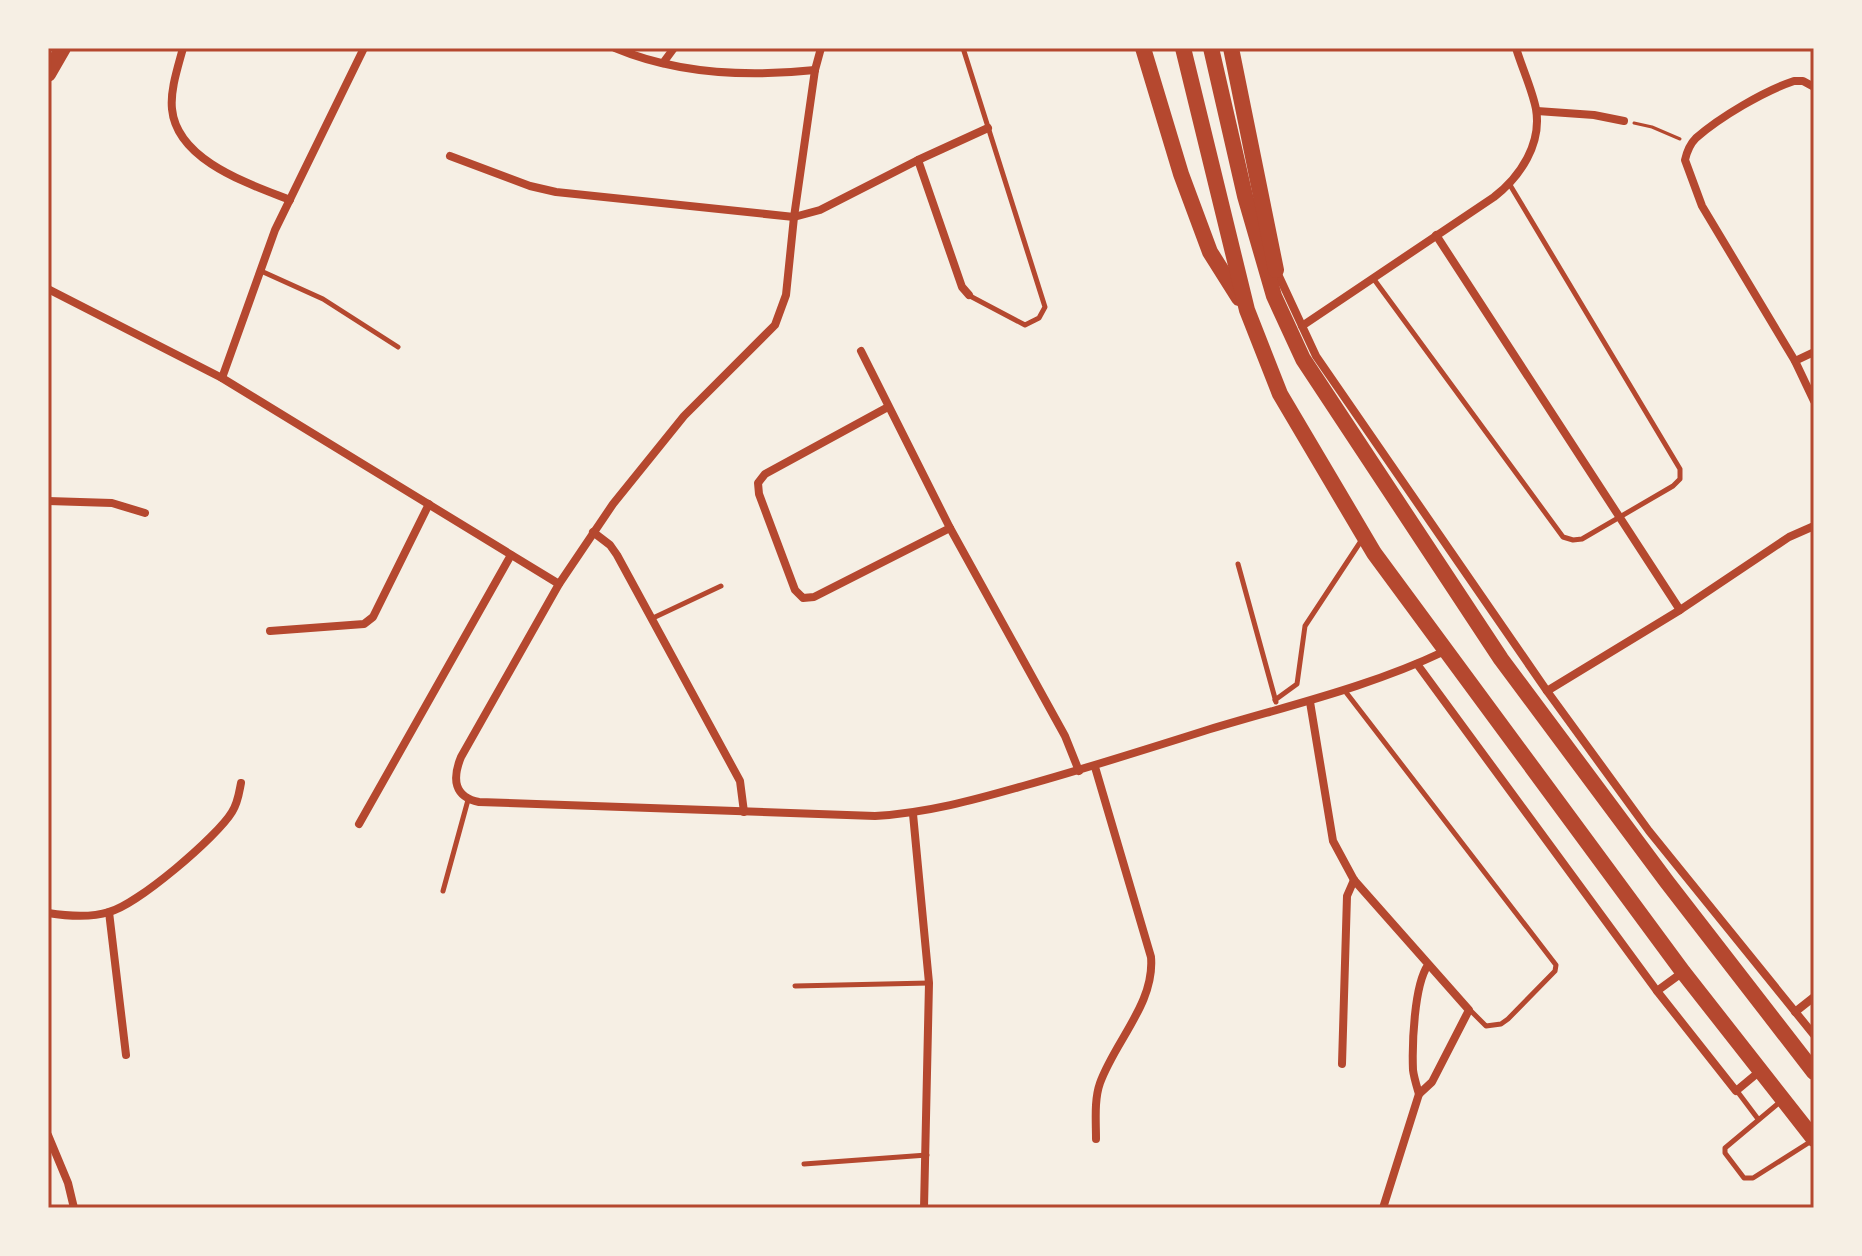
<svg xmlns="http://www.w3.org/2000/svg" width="1862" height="1256" font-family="'DM Sans',sans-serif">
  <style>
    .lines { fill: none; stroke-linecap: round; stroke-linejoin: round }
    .path { stroke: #b5482f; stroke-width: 3 }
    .service { stroke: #b5482f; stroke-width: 5 }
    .minor { stroke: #b5482f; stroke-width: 8 }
    .primary { stroke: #b5482f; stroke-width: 16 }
    .trunk { stroke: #b5482f; stroke-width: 16 }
    .neatline { fill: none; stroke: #b5482f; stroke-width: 3 }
  </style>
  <rect width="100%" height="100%" fill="#f6efe4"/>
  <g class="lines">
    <path class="path" d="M 1634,123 L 1652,127 L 1680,139"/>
    <g class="service">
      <path d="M 963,48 L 1045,307 L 1039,318 L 1025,325 L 970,296"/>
      <path d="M 261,271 L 323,299 L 398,347"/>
      <path d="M 1373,278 L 1563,537 L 1573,540 L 1582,539 L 1673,486 L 1680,479 L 1680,469 L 1510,185"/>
      <path d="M 1238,564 L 1276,702"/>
      <path d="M 653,618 L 721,586"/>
      <path d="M 1345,691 L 1556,965 L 1555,971 L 1508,1019 L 1501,1024 L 1486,1026 L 1470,1010"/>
      <path d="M 1275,700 L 1297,684 L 1305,626 L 1361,541"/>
      <path d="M 443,891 L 468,800"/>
      <path d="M 795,986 L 929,983"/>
      <path d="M 1737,1091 L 1758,1119"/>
      <path d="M 1780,1102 L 1725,1148 L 1725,1153 L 1744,1178 L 1753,1178 L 1813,1140"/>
      <path d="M 804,1164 L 927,1155"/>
    </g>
    <g class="minor">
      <path d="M 183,48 C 178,67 170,90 172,109 C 177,161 250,184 290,200"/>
      <path d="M 615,48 C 677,74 749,77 815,70"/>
      <path d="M 821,48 L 815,70 L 794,217 L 786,295 L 775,325 L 684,416 L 613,504 L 559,584 L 461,757 C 452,779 454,797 479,802 L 875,816 C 927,813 974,800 1023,786 C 1084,769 1144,750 1204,731 C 1286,706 1367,688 1445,651"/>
      <path d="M 663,63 L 674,48"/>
      <path d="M 1814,87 L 1803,81 L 1794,81 C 1764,91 1720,117 1696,138 C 1690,144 1687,151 1685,160 L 1702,206 L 1795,361 L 1814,401"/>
      <path d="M 1537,111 L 1594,115 L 1624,121"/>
      <path d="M 450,156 L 530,186 L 556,192 L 794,217 L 820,210 L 918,160 L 988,128"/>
      <path d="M 918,160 L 962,287 L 969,295"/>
      <path d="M 1436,235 L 1680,610"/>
      <path d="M 1277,272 L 1316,356 L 1547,691 L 1649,831 L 1814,1035"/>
      <path d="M 48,289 L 222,378 L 559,584"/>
      <path d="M 1302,326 L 1494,197 C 1520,177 1542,144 1536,109 C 1532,89 1522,68 1516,48"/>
      <path d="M 861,351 L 950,528 L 1065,736 L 1079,771"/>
      <path d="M 1795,361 L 1814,352"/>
      <path d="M 222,378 L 275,230 L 364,48"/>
      <path d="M 888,407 L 765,474 L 758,483 L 759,494 L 795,590 L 803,598 L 814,597 L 950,528"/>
      <path d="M 48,501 L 112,503 L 145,513"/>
      <path d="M 593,532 L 610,545 L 617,555 L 740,781 L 744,812"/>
      <path d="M 270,631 L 364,624 L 373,617 L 429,504"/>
      <path d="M 1417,664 L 1657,991 L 1736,1091 L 1760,1071"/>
      <path d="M 1547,691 L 1680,610 L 1789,537 L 1814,526"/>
      <path d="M 1310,702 L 1333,841 L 1354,880 L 1469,1010 L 1432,1082 L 1419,1094 C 1417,1087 1414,1078 1413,1070 C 1412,1045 1414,985 1428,965"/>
      <path d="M 1095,767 L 1151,957 C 1155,1003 1115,1041 1100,1083 C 1094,1100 1096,1121 1096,1139"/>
      <path d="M 913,814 L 929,983 L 924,1208"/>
      <path d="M 359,824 L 511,555"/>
      <path d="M 109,912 L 126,1055"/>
      <path d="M 48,913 C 67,916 90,918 109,912 C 137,905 217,837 232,812 C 238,803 239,793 241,783"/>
      <path d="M 1657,991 L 1683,972"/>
      <path d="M 1795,1012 L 1814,997"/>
      <path d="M 1342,1064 L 1347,896 L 1354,880"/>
      <path d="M 48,1135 L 68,1183 L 74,1208"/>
      <path d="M 1383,1208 L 1419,1094"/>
    </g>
    <path class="primary" d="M 48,74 L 63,48"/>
    <g class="trunk">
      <path d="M 1143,48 L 1181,174 L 1210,252 L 1239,298"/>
      <path d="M 1183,48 L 1247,310 L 1280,394 L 1374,553 L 1683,972 L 1814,1139"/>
      <path d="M 1211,48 L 1245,196 L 1274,296 L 1303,359 L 1501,659 L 1667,882 L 1814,1072"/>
      <path d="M 1231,48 L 1276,270"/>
    </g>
  </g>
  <rect width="1862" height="1256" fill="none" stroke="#f6efe4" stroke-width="100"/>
  <rect x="50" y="50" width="1762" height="1156" class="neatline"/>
</svg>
